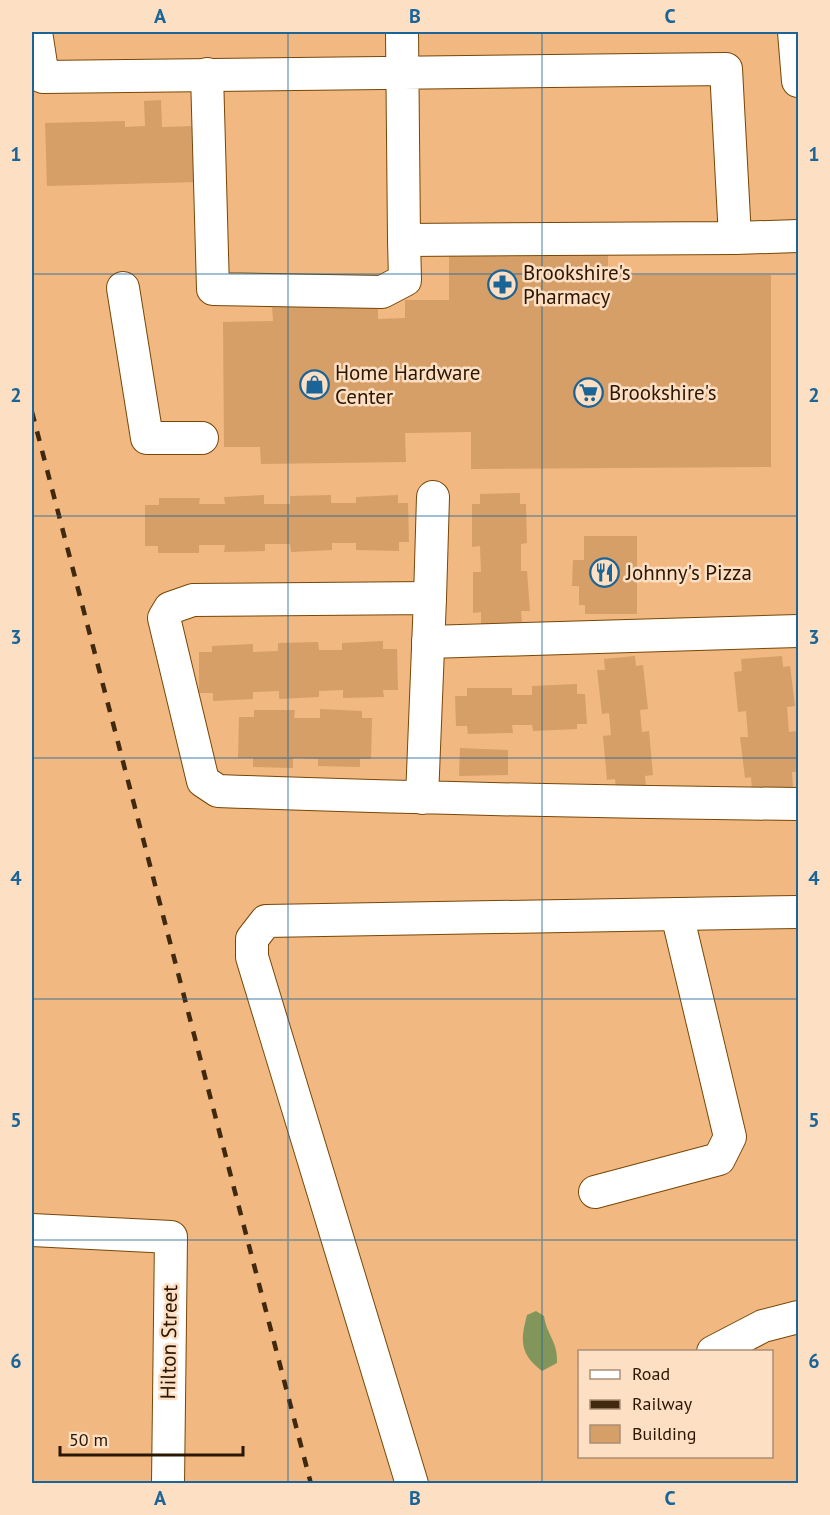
<svg xmlns="http://www.w3.org/2000/svg" width="830" height="1515" font-family="'PT Sans',sans-serif">
  <style>
    .water { fill: #82965c }
    .building { fill: #d69f68 }
    .lines { fill: none; stroke-linecap: round; stroke-linejoin: round }
    .minor-casing { stroke: #784706; stroke-width: 34 }
    .minor { stroke: #fff; stroke-width: 32 }
    .rail { stroke: #412910; stroke-width: 4.5; stroke-dasharray: 10 10; stroke-linecap: butt }
    .grid { fill: none; stroke: #1a6497; stroke-width: 1.5; stroke-opacity: 0.55 }
    .labels { text-anchor: middle; stroke-width: 5; stroke-linejoin: round; paint-order: stroke }
    .poi-label { font-size: 21px; fill: #2a1601; stroke: #fddfc4; text-anchor: start }
    .street-label { font-size: 21px; fill: #2a1601; stroke: #fddfc4 }
    .neatline { fill: none; stroke: #1a6497; stroke-width: 2 }
    .grid-label { font-size: 20px; text-anchor: middle; font-weight: bold; fill: #1a6497 }
  </style>
  <rect width="100%" height="100%" fill="#f1b881"/>
  <path class="water" d="M 536,1311 L 544,1316 C 547,1336 558,1341 557,1363 L 542,1371 C 520,1354 520,1341 527,1315 Z"/>
  <g class="building">
    <path d="M 161,100 L 162,127 L 197,126 L 198,182 L 47,186 L 45,123 L 125,121 L 125,127 L 145,126 L 144,101 Z"/>
    <path d="M 608,244 L 608,275 L 771,275 L 771,467 L 471,469 L 471,432 L 405,433 L 406,462 L 261,464 L 260,447 L 224,447 L 223,322 L 273,321 L 272,306 L 378,305 L 378,319 L 405,318 L 405,300 L 449,300 L 449,245 Z"/>
    <path d="M 520,493 L 520,504 L 526,504 L 527,543 L 521,544 L 521,571 L 527,571 L 530,611 L 521,611 L 522,623 L 481,624 L 481,612 L 473,613 L 473,572 L 481,572 L 480,546 L 472,547 L 472,504 L 480,504 L 480,494 Z"/>
    <path d="M 264,495 L 264,504 L 290,504 L 290,496 L 331,495 L 331,503 L 356,503 L 356,497 L 398,495 L 398,503 L 408,503 L 409,542 L 399,542 L 399,551 L 356,550 L 356,543 L 332,543 L 332,550 L 291,552 L 290,544 L 265,544 L 265,551 L 224,552 L 225,545 L 199,545 L 199,553 L 158,553 L 158,546 L 145,546 L 145,505 L 159,505 L 159,498 L 200,498 L 199,504 L 225,504 L 224,497 Z"/>
    <path d="M 584,536 L 637,536 L 637,614 L 585,614 L 585,605 L 579,605 L 579,586 L 572,586 L 573,560 L 584,560 Z"/>
    <path d="M 383,641 L 383,649 L 397,649 L 398,690 L 383,690 L 384,697 L 343,698 L 343,690 L 319,691 L 319,697 L 279,699 L 279,691 L 253,692 L 253,699 L 213,701 L 213,693 L 199,693 L 199,652 L 212,652 L 212,646 L 253,644 L 253,652 L 278,651 L 278,643 L 318,642 L 319,650 L 342,650 L 342,643 Z"/>
    <path d="M 635,656 L 636,666 L 643,665 L 648,709 L 640,710 L 642,732 L 649,731 L 653,775 L 645,776 L 646,786 L 616,789 L 615,779 L 607,780 L 603,736 L 611,735 L 609,713 L 602,714 L 597,670 L 605,670 L 604,659 Z"/>
    <path d="M 782,656 L 783,667 L 790,666 L 795,706 L 787,707 L 789,732 L 797,731 L 798,772 L 792,772 L 793,787 L 752,790 L 751,777 L 745,778 L 740,737 L 748,737 L 746,711 L 738,712 L 734,672 L 742,671 L 741,659 Z"/>
    <path d="M 577,684 L 577,694 L 585,694 L 587,724 L 577,724 L 577,729 L 533,731 L 532,725 L 512,725 L 513,733 L 468,734 L 467,726 L 456,726 L 455,696 L 467,696 L 467,688 L 512,688 L 512,695 L 532,695 L 532,686 Z"/>
    <path d="M 320,709 L 362,711 L 362,718 L 372,718 L 371,759 L 360,759 L 360,767 L 318,766 L 318,759 L 293,758 L 293,768 L 253,767 L 253,758 L 238,758 L 239,717 L 254,717 L 254,710 L 295,710 L 294,718 L 320,718 Z"/>
    <path d="M 460,748 L 508,750 L 508,775 L 459,776 Z"/>
  </g>
  <g class="lines">
    <defs>
      <g id="minor">
        <path d="M 36,32 L 43,77 C 271,73 499,72 726,69 L 735,238 L 404,240 L 402,32"/>
        <path d="M 794,32 L 798,81"/>
        <path d="M 207,74 L 213,289 L 382,292 L 405,280 L 404,240"/>
        <path d="M 735,238 L 798,236"/>
        <path d="M 123,288 L 147,438 L 202,438"/>
        <path d="M 430,598 L 433,497"/>
        <path d="M 428,642 L 798,631"/>
        <path d="M 422,798 L 430,598 L 193,600 L 170,608 L 164,618 L 203,781 L 218,791 C 412,798 605,802 798,804"/>
        <path d="M 595,1192 L 719,1159 L 730,1137 L 677,914"/>
        <path d="M 32,1230 L 171,1237 L 168,1484"/>
        <path d="M 713,1352 L 763,1326 L 798,1317"/>
        <path d="M 412,1484 L 252,957 L 252,939 L 266,921 L 798,912"/>
      </g>
    </defs>
    <use href="#minor" class="minor-casing"/>
    <use href="#minor" class="minor"/>
    <path class="rail" d="M 32,412 L 311,1484"/>
  </g>
  <path class="grid" d="M 288,32 L 288,1484M 542,32 L 542,1484M 32,274 L 798,274M 32,516 L 798,516M 32,758 L 798,758M 32,999 L 798,999M 32,1240 L 798,1240"/>
  <defs>
    <symbol id="pharmacy-ring" viewBox="-11 -11 22 22"><circle r="9.5" fill="#fddfc4" stroke="#1a6497" stroke-width="1.5"/><path d="M-2-6h4v4h4v4h-4v4h-4v-4h-4v-4h4Z" fill="#1a6497"/></symbol>
    <symbol id="shop-ring" viewBox="-11 -11 22 22"><circle r="9.5" fill="#fddfc4" stroke="#1a6497" stroke-width="1.5"/><path d="M-5-2.5h2.3a2.7 3.5 0 0 1 5.4 0H5L5.5 6h-11ZM-1.5-2.5h3a1.5 2.3 0 0 0-3 0Z" fill="#1a6497"/></symbol>
    <symbol id="supermarket-ring" viewBox="-11 -11 22 22"><circle r="9.5" fill="#fddfc4" stroke="#1a6497" stroke-width="1.5"/><path d="M-6-5.5h2.5l.6 2H6L4.5 2H-2.5L-4.4-4H-6ZM-1.5 3.2a1.3 1.3 0 1 0 .1 0ZM3 3.2a1.3 1.3 0 1 0 .1 0Z" fill="#1a6497"/></symbol>
    <symbol id="restaurant-ring" viewBox="-11 -11 22 22"><circle r="9.5" fill="#fddfc4" stroke="#1a6497" stroke-width="1.5"/><path d="M-5-6h1v4h1v-4h1v4h1v-4h1v5L-1.5 .5V6h-2V.5L-5-1ZM5-6V6H3V1.5H1.5Q1.5-4 5-6Z" fill="#1a6497"/></symbol>
  </defs>
  <g fill-rule="evenodd">
    <use href="#pharmacy-ring" x="486" y="268" width="33" height="33"/>
    <use href="#shop-ring" x="298" y="368" width="33" height="33"/>
    <use href="#supermarket-ring" x="572" y="376" width="33" height="33"/>
    <use href="#restaurant-ring" x="588" y="556" width="33" height="33"/>
  </g>
  <g class="labels">
    <g class="poi-label">
      <text x="523" y="280">Brookshire's<tspan x="523" dy="24">Pharmacy</tspan></text>
      <text x="335" y="380">Home Hardware<tspan x="335" dy="24">Center</tspan></text>
      <text x="609" y="400">Brookshire's</text>
      <text x="626" y="580">Johnny's Pizza</text>
    </g>
    <g class="street-label">
      <text transform="translate(169 1342) rotate(-89)" y="7">Hilton Street</text>
    </g>
  </g>
  <rect width="830" height="1515" fill="none" stroke="#fddfc4" stroke-width="66"/>
  <rect x="578" y="1350" width="195" height="108" fill="#fddfc4" stroke="#a98f76" stroke-width="1.5"/>
  <rect x="590" y="1370" width="30" height="9" fill="#ffffff" stroke="#a98f76" stroke-width="1.5"/>
  <text x="632" y="1380" font-size="18" fill="#2a1601">Road</text>
  <rect x="590" y="1400" width="30" height="9" fill="#412910" stroke="#a98f76" stroke-width="1.5"/>
  <text x="632" y="1410" font-size="18" fill="#2a1601">Railway</text>
  <rect x="590" y="1425" width="30" height="18" fill="#d69f68" stroke="#a98f76" stroke-width="1.5"/>
  <text x="632" y="1440" font-size="18" fill="#2a1601">Building</text>
  <path d="M60 1446v9h183v-9" fill="none" stroke="#2a1601" stroke-width="3"/>
  <text x="69" y="1446" font-size="18" fill="#2a1601" stroke="#fddfc4" stroke-width="4.5" paint-order="stroke">50 m</text>
  <rect x="33" y="33" width="764" height="1449" class="neatline"/>
  <g class="grid-label">
    <text x="160" y="23">A</text>
    <text x="415" y="23">B</text>
    <text x="670" y="23">C</text>
    <text x="16" y="161">1</text>
    <text x="814" y="161">1</text>
    <text x="16" y="402">2</text>
    <text x="814" y="402">2</text>
    <text x="16" y="644">3</text>
    <text x="814" y="644">3</text>
    <text x="16" y="885">4</text>
    <text x="814" y="885">4</text>
    <text x="16" y="1127">5</text>
    <text x="814" y="1127">5</text>
    <text x="16" y="1368">6</text>
    <text x="814" y="1368">6</text>
    <text x="160" y="1505">A</text>
    <text x="415" y="1505">B</text>
    <text x="670" y="1505">C</text>
  </g>
</svg>
